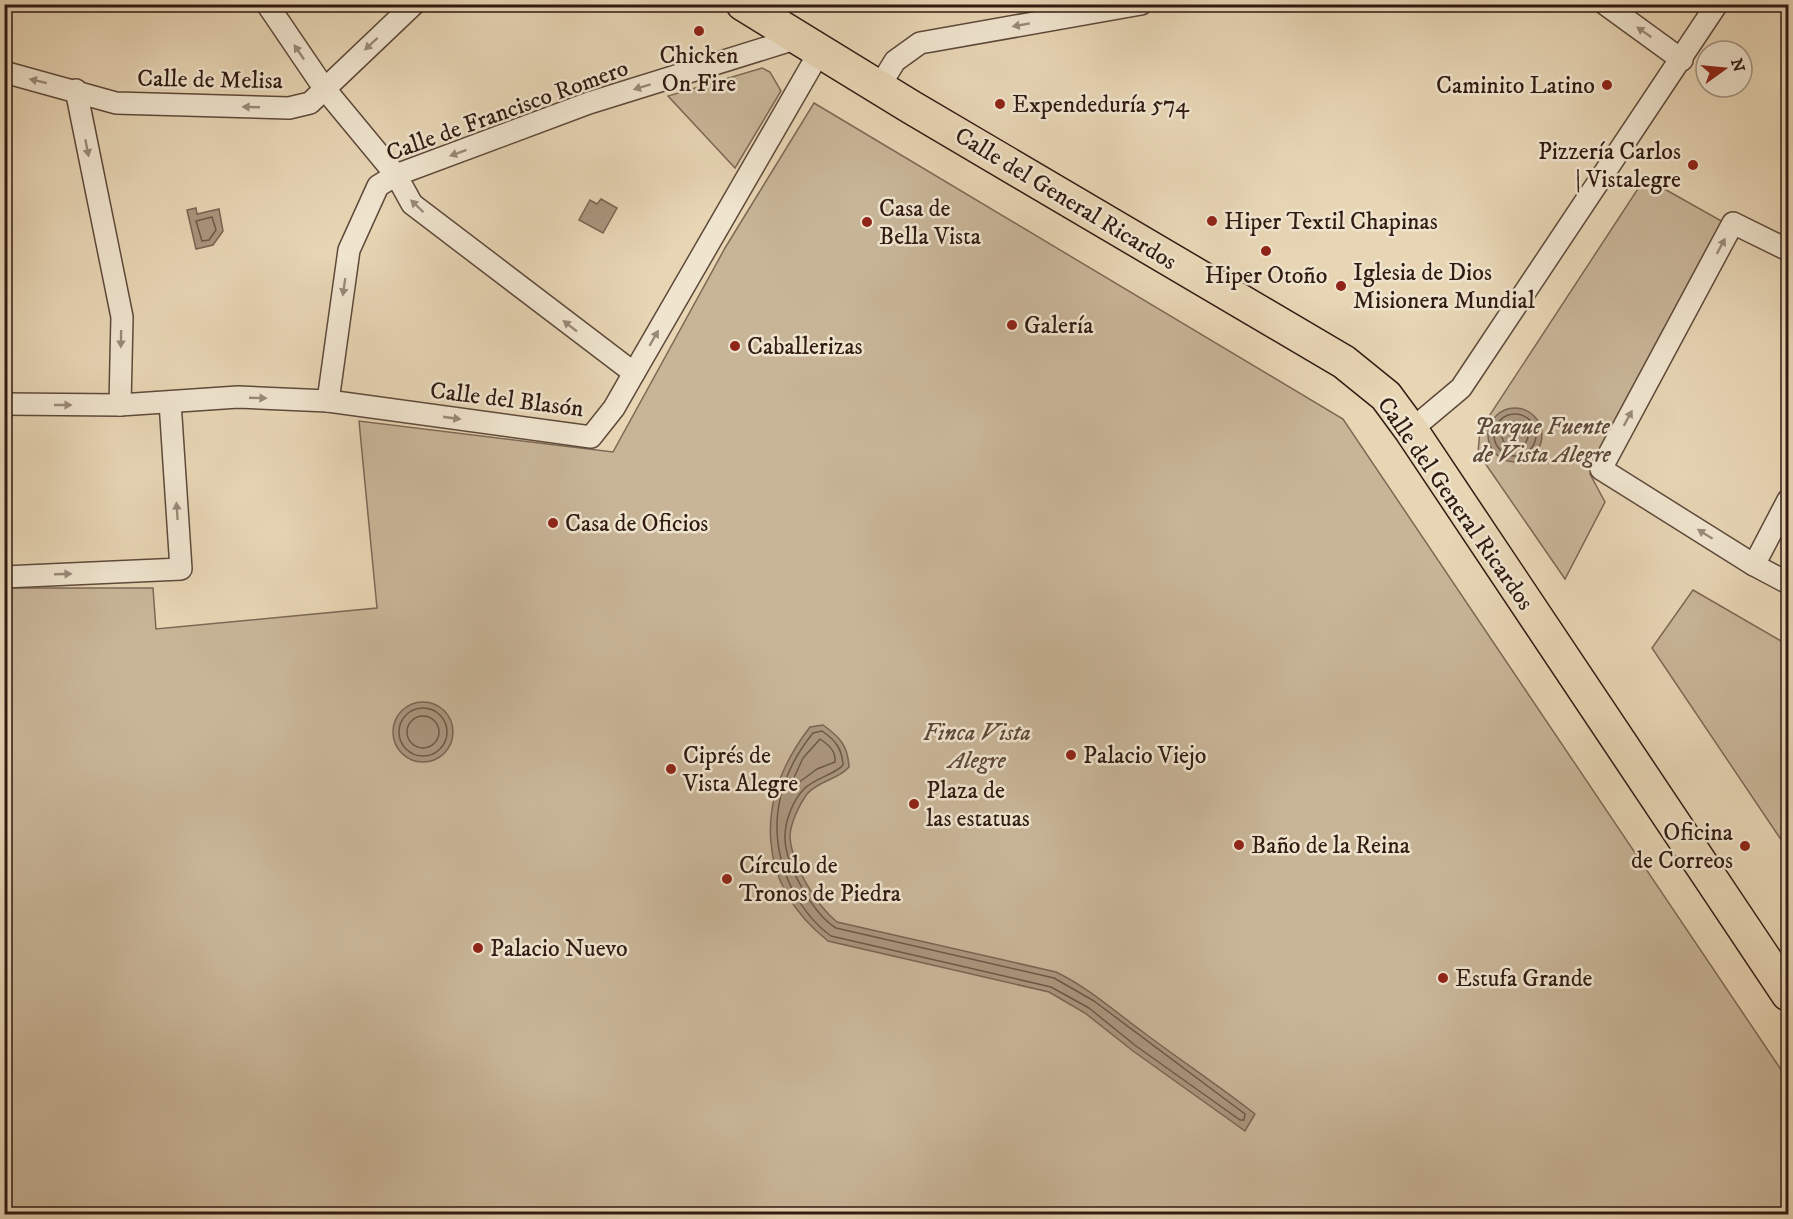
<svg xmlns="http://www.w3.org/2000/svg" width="1793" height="1219" font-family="'IM FELL DW Pica',serif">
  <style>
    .green { fill: #c8b598; stroke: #7c6855; stroke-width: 1.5 }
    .water { fill: #a9957d; stroke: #796452; stroke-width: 1.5 }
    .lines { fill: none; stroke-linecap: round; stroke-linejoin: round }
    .shore { stroke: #6c5848; stroke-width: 1.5 }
    .minor-casing { stroke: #5e493a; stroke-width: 24 }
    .primary-casing { stroke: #301a12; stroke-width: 36 }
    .minor { stroke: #efe4ce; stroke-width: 21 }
    .primary { stroke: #e7d5b4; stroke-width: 33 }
    .oneway { fill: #998979 }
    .poi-dot { fill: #8f2418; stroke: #efe4ce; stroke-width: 2 }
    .labels { text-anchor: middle; stroke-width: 5; stroke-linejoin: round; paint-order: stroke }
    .poi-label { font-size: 24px; fill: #301a12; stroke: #efe4ce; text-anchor: start }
    .street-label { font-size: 24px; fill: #301a12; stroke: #efe4ce }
    .park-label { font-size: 24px; font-style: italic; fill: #5e483a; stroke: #efe4ce }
  </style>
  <rect width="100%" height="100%" fill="#e7d5b4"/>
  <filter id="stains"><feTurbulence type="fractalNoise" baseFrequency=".00333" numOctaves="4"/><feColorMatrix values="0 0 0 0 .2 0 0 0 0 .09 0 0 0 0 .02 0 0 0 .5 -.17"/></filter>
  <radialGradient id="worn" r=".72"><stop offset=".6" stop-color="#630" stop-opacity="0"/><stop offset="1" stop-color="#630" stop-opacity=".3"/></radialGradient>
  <g class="green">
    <path d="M 762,68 L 770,72 L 781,91 L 735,168 L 668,96 Z"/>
    <path d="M 814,103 L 1343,419 L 1788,1080 L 1788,1214 L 5,1214 L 4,588 L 153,588 L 156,629 L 377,608 L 359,421 L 613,452 L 725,248 Z"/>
    <path d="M 1645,178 L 1725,223 L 1590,474 L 1605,502 L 1565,579 L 1478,453 L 1480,430 Z"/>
    <path d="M 1693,590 L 1788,645 L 1788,850 L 1652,648 Z"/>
  </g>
  <g class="water">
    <path d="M 601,199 L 617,208 L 603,233 L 579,220 L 590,200 L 597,204 Z"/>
    <path d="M 196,208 L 197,214 L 219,209 L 223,231 L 213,245 L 196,249 L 187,210 Z"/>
    <circle cx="1515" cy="435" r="27"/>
    <circle cx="423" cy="732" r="30"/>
    <path d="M 823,725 C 840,737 848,746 849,767 C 838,780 819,780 807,794 C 799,805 790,824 790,837 C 792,865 816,905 837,922 L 1056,972 C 1089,988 1114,1011 1143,1032 C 1180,1060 1218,1085 1255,1114 L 1245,1131 L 1133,1051 L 1085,1013 L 1049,992 L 828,941 C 754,882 755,798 810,727 Z"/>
  </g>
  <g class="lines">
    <g class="shore">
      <path d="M 212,217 L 216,230 L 209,240 L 202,241 L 196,221 Z"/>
      <circle cx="1515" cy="435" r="21"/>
      <circle cx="1515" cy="435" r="13"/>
      <circle cx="423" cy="732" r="24"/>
      <circle cx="423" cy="732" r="16"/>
      <path d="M 822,731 C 835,740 842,748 843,765 C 836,774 815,778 804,789 C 793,800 785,821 785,836 C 784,863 813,914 836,928 L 1054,978 L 1094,1001 L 1245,1114 L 1244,1120 L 1240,1120 L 1136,1046 L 1089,1008 L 1051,987 L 831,936 C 814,924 803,909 793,891 C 765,835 775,780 813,733 Z"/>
      <path d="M 820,739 C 829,745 836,751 835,762 L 817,769 L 794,786 L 792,782 L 803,758 Z"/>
    </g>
    <defs>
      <g id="minor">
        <path d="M 267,4 L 324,88 L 396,175 L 412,204 L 634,373"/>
        <path d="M 1605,4 L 1682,60"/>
        <path d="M 4,72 L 116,103 L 289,108 L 310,103 L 414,4"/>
        <path d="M 879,87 L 895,61 L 920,43 L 1141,4"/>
        <path d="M 76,90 L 122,317 L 120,405"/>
        <path d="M 1788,250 L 1733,223 L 1601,469 L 1754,565 L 1788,583"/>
        <path d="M 328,401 L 349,250 L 378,186 L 396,175 L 589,103 L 798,38"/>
        <path d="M 4,404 L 120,405 L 238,397 L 328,401 L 591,437 L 614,408 L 634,373 L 820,51"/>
        <path d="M 1411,430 L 1461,388 L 1717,4"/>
        <path d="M 1754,565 L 1788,500"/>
        <path d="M 4,577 L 181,569 L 170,402"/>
      </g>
      <path id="primary" d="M 743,4 L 911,107 L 1344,362 L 1386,396 L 1411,430 L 1788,994"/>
    </defs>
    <use href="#minor" class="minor-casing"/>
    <use href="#primary" class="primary-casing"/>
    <use href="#minor" class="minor"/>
    <use href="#primary" class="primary"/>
  </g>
  <defs><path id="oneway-solid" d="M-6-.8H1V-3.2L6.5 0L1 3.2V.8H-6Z" transform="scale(1.5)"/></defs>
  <g class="oneway">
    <use href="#oneway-solid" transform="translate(1021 25) rotate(170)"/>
    <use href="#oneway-solid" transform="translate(1644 32) rotate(-145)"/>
    <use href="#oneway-solid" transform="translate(371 44) rotate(137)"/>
    <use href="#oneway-solid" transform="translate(299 52) rotate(-124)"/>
    <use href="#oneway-solid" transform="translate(38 81) rotate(-166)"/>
    <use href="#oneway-solid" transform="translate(642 87) rotate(163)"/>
    <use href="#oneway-solid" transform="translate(251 107) rotate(-178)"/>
    <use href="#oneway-solid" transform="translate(87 148) rotate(79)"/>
    <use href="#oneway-solid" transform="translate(458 153) rotate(160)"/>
    <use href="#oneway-solid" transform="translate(417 206) rotate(-136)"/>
    <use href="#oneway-solid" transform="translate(1721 246) rotate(-62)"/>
    <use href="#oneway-solid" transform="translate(344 287) rotate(98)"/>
    <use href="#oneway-solid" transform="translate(570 326) rotate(-142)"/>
    <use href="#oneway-solid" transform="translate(654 338) rotate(-60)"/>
    <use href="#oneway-solid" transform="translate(121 339) rotate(91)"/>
    <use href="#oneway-solid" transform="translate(258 398) rotate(2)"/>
    <use href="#oneway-solid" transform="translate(63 405)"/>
    <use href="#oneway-solid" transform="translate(452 418) rotate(8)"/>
    <use href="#oneway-solid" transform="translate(1628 418) rotate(-62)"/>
    <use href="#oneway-solid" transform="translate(177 511) rotate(-94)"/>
    <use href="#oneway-solid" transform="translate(1705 534) rotate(-148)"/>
    <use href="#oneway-solid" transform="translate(63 574) rotate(-2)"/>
  </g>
  <g class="poi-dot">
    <circle cx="699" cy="31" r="6"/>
    <circle cx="1607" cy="85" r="6"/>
    <circle cx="1000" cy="104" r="6"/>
    <circle cx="1693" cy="165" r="6"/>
    <circle cx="1212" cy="221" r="6"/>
    <circle cx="867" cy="222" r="6"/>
    <circle cx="1266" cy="251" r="6"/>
    <circle cx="1341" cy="286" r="6"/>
    <circle cx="1012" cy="325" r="6"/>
    <circle cx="735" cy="346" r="6"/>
    <circle cx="553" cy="523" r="6"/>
    <circle cx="1071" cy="755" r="6"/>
    <circle cx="671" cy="769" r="6"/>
    <circle cx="914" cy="804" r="6"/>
    <circle cx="1239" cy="845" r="6"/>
    <circle cx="1745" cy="846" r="6"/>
    <circle cx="727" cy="879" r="6"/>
    <circle cx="478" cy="948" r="6"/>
    <circle cx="1443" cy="978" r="6"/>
  </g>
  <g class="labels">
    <g class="poi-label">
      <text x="699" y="63" text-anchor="middle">Chicken<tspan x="699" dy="28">On Fire</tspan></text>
      <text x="1595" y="93" text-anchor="end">Caminito Latino</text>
      <text x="1012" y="112">Expendeduría 574</text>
      <text x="1681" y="159" text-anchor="end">Pizzería Carlos<tspan x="1681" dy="28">| Vistalegre</tspan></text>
      <text x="879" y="216">Casa de<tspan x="879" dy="28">Bella Vista</tspan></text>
      <text x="1224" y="229">Hiper Textil Chapinas</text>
      <text x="1353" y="280">Iglesia de Dios<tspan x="1353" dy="28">Misionera Mundial</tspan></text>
      <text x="1266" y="283" text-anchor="middle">Hiper Otoño</text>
      <text x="1024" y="333">Galería</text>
      <text x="747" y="354">Caballerizas</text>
      <text x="565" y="531">Casa de Oficios</text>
      <text x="683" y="763">Ciprés de<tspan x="683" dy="28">Vista Alegre</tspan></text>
      <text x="1083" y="763">Palacio Viejo</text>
      <text x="926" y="798">Plaza de<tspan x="926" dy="28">las estatuas</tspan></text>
      <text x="1733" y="840" text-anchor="end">Oficina<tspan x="1733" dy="28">de Correos</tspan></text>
      <text x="1251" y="853">Baño de la Reina</text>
      <text x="739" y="873">Círculo de<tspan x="739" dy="28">Tronos de Piedra</tspan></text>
      <text x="490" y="956">Palacio Nuevo</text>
      <text x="1455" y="986">Estufa Grande</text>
    </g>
    <g class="street-label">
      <text transform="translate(210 79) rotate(1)" y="8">Calle de Melisa</text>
      <text transform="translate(507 110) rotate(-20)" y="8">Calle de Francisco Romero</text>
      <text transform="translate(1066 198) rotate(31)" y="8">Calle del General Ricardos</text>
      <text transform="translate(507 399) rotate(7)" y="8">Calle del Blasón</text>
      <text transform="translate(1456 503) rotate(55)" y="8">Calle del General Ricardos</text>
    </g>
    <g class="park-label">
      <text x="1542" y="434">Parque Fuente<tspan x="1542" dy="28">de Vista Alegre</tspan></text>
      <text x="977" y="740">Finca Vista<tspan x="977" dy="28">Alegre</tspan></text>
    </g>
  </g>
  <rect width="1793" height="1219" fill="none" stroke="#e7d5b4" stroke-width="24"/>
  <rect x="6" y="6" width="1781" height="1207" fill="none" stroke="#301a12" stroke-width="3"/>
  <rect x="12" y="12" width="1769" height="1195" fill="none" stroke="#301a12" stroke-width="1.5"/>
  <g transform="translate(1724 69) rotate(75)"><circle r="28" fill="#efe4ce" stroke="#a39383" stroke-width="1.5"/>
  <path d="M0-4.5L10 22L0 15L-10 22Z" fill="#8f2418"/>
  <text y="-9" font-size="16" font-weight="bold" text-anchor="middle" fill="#301a12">N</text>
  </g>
  <rect width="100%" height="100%" filter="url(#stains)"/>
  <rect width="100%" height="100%" fill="url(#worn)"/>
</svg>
